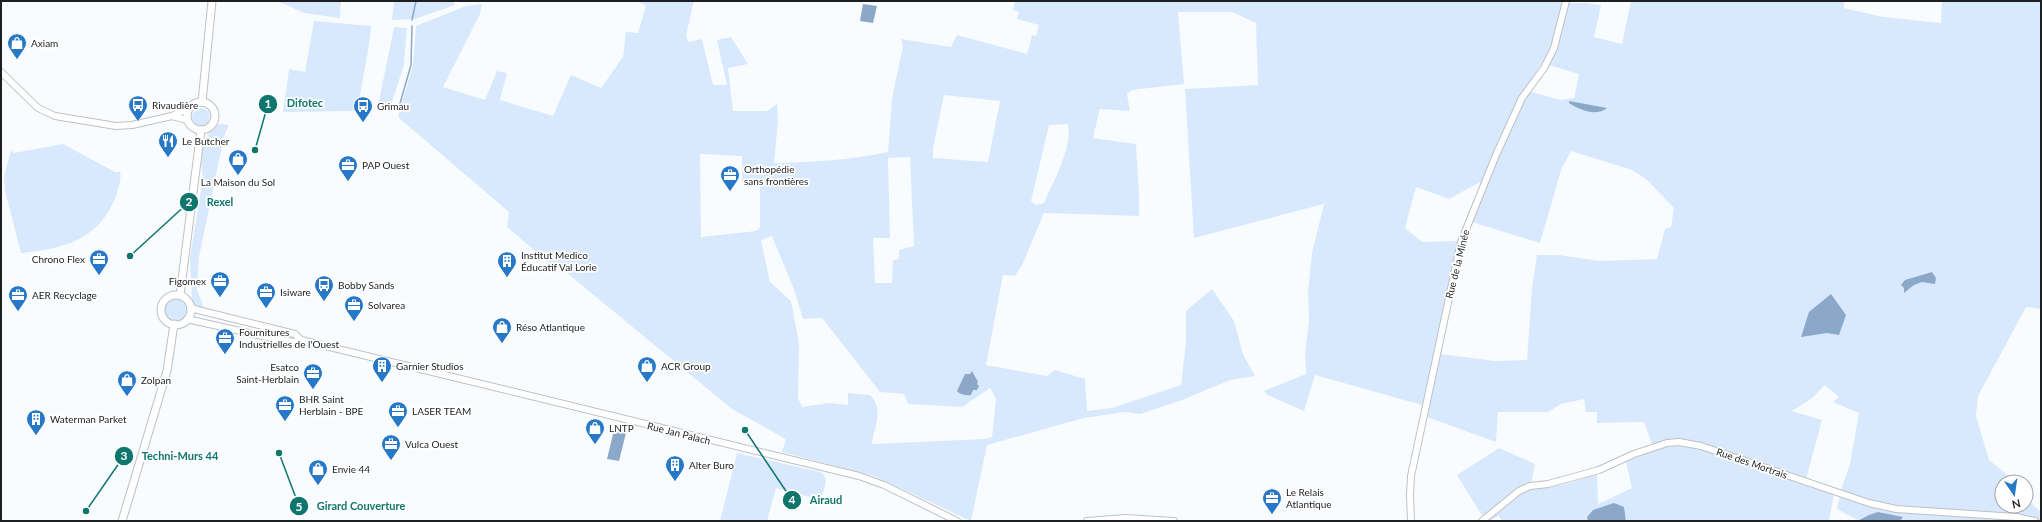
<svg xmlns="http://www.w3.org/2000/svg" width="2042" height="522" font-family="Lato,sans-serif">
  <style>
    .green { fill: #d8e9fd; fill-rule: evenodd }
    .water { fill: #8ba8c8 }
    .lines { fill: none; stroke-linecap: round; stroke-linejoin: round }
    .stream { stroke: #8ba8c8; stroke-width: 1.5 }
    .tertiary-casing { stroke: #bdc1c4; stroke-width: 8 }
    .secondary-casing { stroke: #bdc1c4; stroke-width: 9 }
    .tertiary { stroke: #fff; stroke-width: 6 }
    .secondary { stroke: #fff; stroke-width: 7 }
    .labels { text-anchor: middle; stroke-width: 3.5; stroke-linejoin: round; paint-order: stroke }
    .poi-label { font-size: 10px; fill: #1d1e20; stroke: #fff; text-anchor: start }
    .street-label { font-size: 10px; fill: #1d1e20; stroke: #fff }
    .leader { fill: none; stroke: #0f766e; stroke-width: 1.5 }
    .callout-dot { fill: #0f766e; stroke: #fff; stroke-width: 1.5 }
    .mark-label { font-size: 12px; text-anchor: middle; font-weight: bold; fill: #fff }
    .callout-label { font-size: 11px; text-anchor: middle; font-weight: bold; fill: #0f766e; stroke: #fff; stroke-width: 3.5; stroke-linejoin: round; paint-order: stroke }
  </style>
  <rect width="100%" height="100%" fill="#f9fcff"/>
  <g class="green">
    <path d="M 278,1 L 341,1 L 340,18 L 304,13 Z"/>
    <path d="M 394,1 L 453,1 L 455,5 L 415,19 L 392,20 Z"/>
    <path d="M 638,1 L 694,1 L 686,35 L 688,42 L 702,39 L 713,85 L 727,85 L 717,40 L 731,37 L 748,64 L 728,68 L 733,111 L 767,111 L 777,104 L 778,121 L 774,163 C 812,162 851,160 888,152 L 892,99 L 903,46 L 901,39 L 951,47 L 957,35 L 1027,54 L 1032,35 L 1036,36 L 1039,25 L 1017,19 L 1019,12 L 1013,10 L 1015,1 L 1563,1 L 1563,3 L 1586,3 L 1601,5 L 1594,37 L 1622,44 L 1631,1 L 1844,1 L 1844,8 L 1883,17 L 1941,23 L 1942,1 L 2041,1 L 2041,309 L 2026,307 L 1978,396 L 1976,416 L 1989,460 L 2016,482 L 2002,482 L 2002,506 L 2026,506 L 2026,490 L 2030,502 L 2041,512 L 2041,521 L 1900,521 L 1869,515 L 1858,520 L 1837,509 L 1841,490 L 1850,464 L 1859,413 L 1833,402 L 1839,397 L 1825,385 L 1811,399 L 1792,411 L 1822,420 L 1805,483 L 1834,493 L 1829,521 L 1626,521 L 1627,518 L 1603,507 L 1593,510 L 1587,517 L 1588,521 L 1502,521 L 1499,516 L 1489,521 L 1481,514 L 1457,475 L 1499,448 L 1535,464 L 1531,484 C 1551,492 1577,480 1597,474 L 1598,504 L 1632,488 L 1626,462 L 1654,450 L 1644,422 L 1597,423 L 1597,412 L 1586,412 L 1584,399 L 1561,404 L 1548,412 L 1498,412 L 1496,442 L 1427,417 L 1429,407 L 1315,375 L 1304,411 L 1267,395 L 1264,391 L 1306,374 L 1305,353 L 1309,320 L 1308,291 L 1312,253 L 1324,204 L 1194,238 L 1185,89 L 1258,85 L 1256,23 L 1232,12 L 1178,12 L 1184,84 L 1132,90 L 1127,94 L 1130,111 L 1100,109 L 1093,138 L 1136,144 L 1139,194 L 1139,216 L 1044,213 L 1023,263 L 1015,276 L 1003,275 L 986,365 L 1047,376 L 1055,370 L 1085,379 L 1087,411 L 1112,408 L 1181,385 L 1186,343 L 1186,311 L 1212,289 L 1234,321 L 1243,354 L 1255,376 L 1230,380 L 1182,400 L 1140,414 L 1124,412 L 1084,418 L 987,445 L 971,521 L 874,476 L 782,452 L 786,439 L 732,409 L 561,268 L 549,263 L 507,227 L 509,212 L 398,117 L 413,65 L 416,26 L 466,6 L 482,4 L 480,14 L 443,87 L 485,100 L 497,71 L 507,73 L 500,100 L 553,116 L 571,75 L 601,88 L 623,57 L 626,32 L 638,33 L 646,6 ZM 1542,63 L 1579,74 L 1574,98 L 1561,100 L 1524,90 ZM 944,95 L 1000,101 L 988,162 L 933,158 L 933,148 ZM 1068,124 C 1072,150 1054,179 1044,203 L 1035,205 L 1031,201 L 1049,125 ZM 1571,151 L 1632,170 L 1646,179 L 1674,208 L 1671,227 L 1665,229 L 1657,259 L 1600,261 L 1559,255 L 1537,255 L 1532,287 L 1527,360 L 1495,361 L 1441,354 L 1446,315 L 1461,246 L 1456,241 L 1422,242 L 1405,228 L 1416,187 L 1449,199 L 1480,182 L 1487,185 L 1472,222 L 1540,243 L 1561,170 ZM 700,154 L 742,156 L 742,182 L 760,182 L 760,227 L 756,231 L 701,237 ZM 910,157 L 914,246 L 899,250 L 899,259 L 893,260 L 892,283 L 875,283 L 873,238 L 890,238 L 888,158 ZM 772,236 L 795,292 L 803,319 L 822,318 L 880,392 L 904,394 L 908,404 L 962,407 L 990,388 L 996,399 L 992,437 L 985,439 L 872,444 C 874,426 885,411 870,395 L 848,393 L 848,405 L 829,403 L 802,407 L 798,398 L 799,343 L 791,301 L 770,282 L 761,240 Z"/>
    <path d="M 314,21 L 371,26 C 369,55 361,82 358,111 L 283,112 L 289,69 L 305,72 Z"/>
    <path d="M 394,27 L 407,28 L 404,65 L 389,111 L 377,111 Z"/>
    <circle cx="201" cy="117" r="9"/>
    <path d="M 221,124 L 229,125 L 224,136 L 199,257 L 197,290 L 204,308 L 195,306 L 192,300 L 190,258 L 203,177 C 199,160 202,130 221,124 Z"/>
    <path d="M 63,144 L 115,172 L 120,172 C 122,179 118,189 116,196 C 99,240 64,249 21,253 L 5,191 L 4,177 L 11,150 L 14,153 Z"/>
    <circle cx="175" cy="310" r="11"/>
    <path d="M 737,453 L 820,472 L 824,475 L 826,482 L 821,500 L 776,488 L 767,521 L 720,521 Z"/>
  </g>
  <g class="water">
    <path d="M 863,4 L 877,6 L 873,23 L 860,21 Z"/>
    <path d="M 1569,101 L 1607,108 C 1596,117 1580,110 1569,103 Z"/>
    <path d="M 1932,272 L 1936,278 L 1935,284 L 1922,282 L 1914,285 L 1904,293 L 1904,288 L 1901,285 L 1905,280 Z"/>
    <path d="M 1831,294 L 1846,315 L 1839,335 L 1827,333 L 1801,337 L 1809,312 Z"/>
    <path d="M 972,371 L 978,382 L 977,384 L 979,386 L 977,390 L 973,390 L 971,395 C 967,396 959,394 957,391 L 965,374 L 970,374 Z"/>
    <path d="M 615,426 L 627,429 L 619,461 L 607,459 Z"/>
    <path d="M 1614,503 L 1624,507 L 1626,521 L 1588,521 L 1587,517 L 1593,510 Z"/>
    <path d="M 1878,512 L 1903,517 L 1900,521 L 1857,521 L 1869,515 Z"/>
  </g>
  <g class="lines">
    <g class="stream">
      <path d="M 412,20 L 416,1"/>
      <path d="M 399,107 L 411,65 L 412,26"/>
    </g>
    <defs>
      <g id="tertiary">
        <path d="M 1,72 L 38,108 L 55,116 L 116,126 L 132,125 L 172,116 L 187,120"/>
        <path d="M 172,116 L 189,108"/>
        <path d="M 190,308 L 295,334 L 301,340"/>
        <path d="M 187,319 L 280,340 L 294,342 L 301,340 L 859,476 L 884,485 L 957,521"/>
        <path d="M 1087,521 L 1125,518 L 1174,521"/>
        <path d="M 1411,521 L 1410,495 L 1411,476 L 1461,242 L 1496,155 L 1522,98 L 1544,68 L 1554,48 L 1566,1"/>
        <path d="M 1482,521 L 1519,491 L 1530,486 L 1548,484 L 1599,470 L 1634,454 L 1667,443 L 1679,442 L 1701,446 L 1869,503 L 1896,509 L 2016,517 L 2035,521"/>
      </g>
      <g id="secondary">
        <circle cx="201" cy="116" r="14"/>
        <path d="M 202,102 L 212,1"/>
        <path d="M 180,295 L 201,130"/>
        <circle cx="176" cy="310" r="15"/>
        <path d="M 122,521 L 167,371 L 174,324"/>
      </g>
    </defs>
    <use href="#tertiary" class="tertiary-casing"/>
    <use href="#secondary" class="secondary-casing"/>
    <use href="#tertiary" class="tertiary"/>
    <use href="#secondary" class="secondary"/>
  </g>
  <defs>
    <symbol id="shop-pin" viewBox="-11 -11 22 30"><path d="M0 17L-7.5 6A9.5 9.5 0 1 1 7.5 6Z" fill="#2779c8" stroke="#fff"/><path d="M-5-2.5h2.3a2.7 3.5 0 0 1 5.4 0H5L5.5 6h-11ZM-1.5-2.5h3a1.5 2.3 0 0 0-3 0Z" fill="#fff"/></symbol>
    <symbol id="bus-pin" viewBox="-11 -11 22 30"><path d="M0 17L-7.5 6A9.5 9.5 0 1 1 7.5 6Z" fill="#2779c8" stroke="#fff"/><path d="M-5-6H5V4H4V6H2V4H-2V6H-4V4H-5ZM-3.5-4V0h7V-4ZM-3.5 1.2v1.5H-2V1.2ZM2 1.2v1.5H3.5V1.2Z" fill="#fff"/></symbol>
    <symbol id="restaurant-pin" viewBox="-11 -11 22 30"><path d="M0 17L-7.5 6A9.5 9.5 0 1 1 7.5 6Z" fill="#2779c8" stroke="#fff"/><path d="M-5-6h1v4h1v-4h1v4h1v-4h1v5L-1.5 .5V6h-2V.5L-5-1ZM5-6V6H3V1.5H1.5Q1.5-4 5-6Z" fill="#fff"/></symbol>
    <symbol id="office-pin" viewBox="-11 -11 22 30"><path d="M0 17L-7.5 6A9.5 9.5 0 1 1 7.5 6Z" fill="#2779c8" stroke="#fff"/><path d="M-6-3h4V-5.5h4V-3h4V5H-6ZM-1-4.5V-3h2v-1.5ZM-6 0V1H6V0Z" fill="#fff"/></symbol>
    <symbol id="building-pin" viewBox="-11 -11 22 30"><path d="M0 17L-7.5 6A9.5 9.5 0 1 1 7.5 6Z" fill="#2779c8" stroke="#fff"/><path d="M-4-6H4V6H1V3H-1V6H-4ZM-2.5-4.3h1.7v1.8h-1.7ZM.8-4.3h1.7v1.8H.8ZM-2.5-1h1.7V.8h-1.7ZM.8-1h1.7V.8H.8Z" fill="#fff"/></symbol>
  </defs>
  <g fill-rule="evenodd">
    <use href="#shop-pin" x="6" y="32" width="22" height="30"/>
    <use href="#bus-pin" x="127" y="94" width="22" height="30"/>
    <use href="#bus-pin" x="352" y="95" width="22" height="30"/>
    <use href="#restaurant-pin" x="157" y="130" width="22" height="30"/>
    <use href="#shop-pin" x="227" y="148" width="22" height="30"/>
    <use href="#office-pin" x="337" y="154" width="22" height="30"/>
    <use href="#office-pin" x="719" y="164" width="22" height="30"/>
    <use href="#office-pin" x="88" y="248" width="22" height="30"/>
    <use href="#building-pin" x="496" y="250" width="22" height="30"/>
    <use href="#office-pin" x="209" y="270" width="22" height="30"/>
    <use href="#bus-pin" x="313" y="274" width="22" height="30"/>
    <use href="#office-pin" x="255" y="281" width="22" height="30"/>
    <use href="#office-pin" x="7" y="284" width="22" height="30"/>
    <use href="#office-pin" x="343" y="294" width="22" height="30"/>
    <use href="#shop-pin" x="491" y="316" width="22" height="30"/>
    <use href="#office-pin" x="214" y="327" width="22" height="30"/>
    <use href="#building-pin" x="371" y="355" width="22" height="30"/>
    <use href="#shop-pin" x="636" y="355" width="22" height="30"/>
    <use href="#office-pin" x="302" y="362" width="22" height="30"/>
    <use href="#shop-pin" x="116" y="369" width="22" height="30"/>
    <use href="#office-pin" x="274" y="394" width="22" height="30"/>
    <use href="#office-pin" x="387" y="400" width="22" height="30"/>
    <use href="#building-pin" x="25" y="408" width="22" height="30"/>
    <use href="#shop-pin" x="584" y="417" width="22" height="30"/>
    <use href="#office-pin" x="380" y="433" width="22" height="30"/>
    <use href="#building-pin" x="664" y="454" width="22" height="30"/>
    <use href="#shop-pin" x="307" y="458" width="22" height="30"/>
    <use href="#office-pin" x="1261" y="487" width="22" height="30"/>
  </g>
  <g class="labels">
    <g class="poi-label">
      <text x="31" y="47">Axiam</text>
      <text x="152" y="109">Rivaudière</text>
      <text x="377" y="110">Grimau</text>
      <text x="182" y="145">Le Butcher</text>
      <text x="362" y="169">PAP Ouest</text>
      <text x="744" y="173">Orthopédie<tspan x="744" dy="12">sans frontières</tspan></text>
      <text x="238" y="186" text-anchor="middle">La Maison du Sol</text>
      <text x="521" y="259">Institut Medico<tspan x="521" dy="12">Éducatif Val Lorie</tspan></text>
      <text x="85" y="263" text-anchor="end">Chrono Flex</text>
      <text x="206" y="285" text-anchor="end">Figomex</text>
      <text x="338" y="289">Bobby Sands</text>
      <text x="280" y="296">Isiware</text>
      <text x="32" y="299">AER Recyclage</text>
      <text x="368" y="309">Solvarea</text>
      <text x="516" y="331">Réso Atlantique</text>
      <text x="239" y="336">Fournitures<tspan x="239" dy="12">Industrielles de l'Ouest</tspan></text>
      <text x="396" y="370">Garnier Studios</text>
      <text x="661" y="370">ACR Group</text>
      <text x="299" y="371" text-anchor="end">Esatco<tspan x="299" dy="12">Saint-Herblain</tspan></text>
      <text x="141" y="384">Zolpan</text>
      <text x="299" y="403">BHR Saint<tspan x="299" dy="12">Herblain - BPE</tspan></text>
      <text x="412" y="415">LASER TEAM</text>
      <text x="50" y="423">Waterman Parket</text>
      <text x="609" y="432">LNTP</text>
      <text x="405" y="448">Vulca Ouest</text>
      <text x="689" y="469">Alter Buro</text>
      <text x="332" y="473">Envie 44</text>
      <text x="1286" y="496">Le Relais<tspan x="1286" dy="12">Atlantique</tspan></text>
    </g>
    <g class="street-label">
      <text transform="translate(1457 264) rotate(-76)" y="4">Rue de la Minée</text>
      <text transform="translate(679 433) rotate(14)" y="4">Rue Jan Palach</text>
      <text transform="translate(1752 463) rotate(19)" y="4">Rue des Mortrais</text>
    </g>
  </g>
  <path class="leader" d="M255 150L268 104M130 256L189 202M86 511L124 456M745 430L792 500M279 453L299 506"/>
  <g class="callout-dot">
    <circle cx="255" cy="150" r="4"/>
    <circle cx="130" cy="256" r="4"/>
    <circle cx="86" cy="511" r="4"/>
    <circle cx="745" cy="430" r="4"/>
    <circle cx="279" cy="453" r="4"/>
    <circle cx="268" cy="104" r="10"/>
    <circle cx="189" cy="202" r="10"/>
    <circle cx="124" cy="456" r="10"/>
    <circle cx="792" cy="500" r="10"/>
    <circle cx="299" cy="506" r="10"/>
  </g>
  <g class="mark-label">
    <text x="268" y="108">1</text>
    <text x="189" y="206">2</text>
    <text x="124" y="460">3</text>
    <text x="792" y="504">4</text>
    <text x="299" y="511">5</text>
  </g>
  <g class="callout-label">
    <text x="305" y="107">Difotec</text>
    <text x="220" y="206">Rexel</text>
    <text x="180" y="460">Techni-Murs 44</text>
    <text x="826" y="504">Airaud</text>
    <text x="361" y="510">Girard Couverture</text>
  </g>
  <rect width="2042" height="522" fill="none" stroke="#1d1e20" stroke-width="4"/>
  <g transform="translate(2014 494) rotate(167)"><circle r="19" fill="#ffffff" stroke="#a5a5a6"/>
  <path d="M0-3L7 15L0 10L-7 15Z" fill="#2779c8"/>
  <text y="-6" font-size="11" font-weight="bold" text-anchor="middle" fill="#1d1e20">N</text>
  </g>
</svg>
